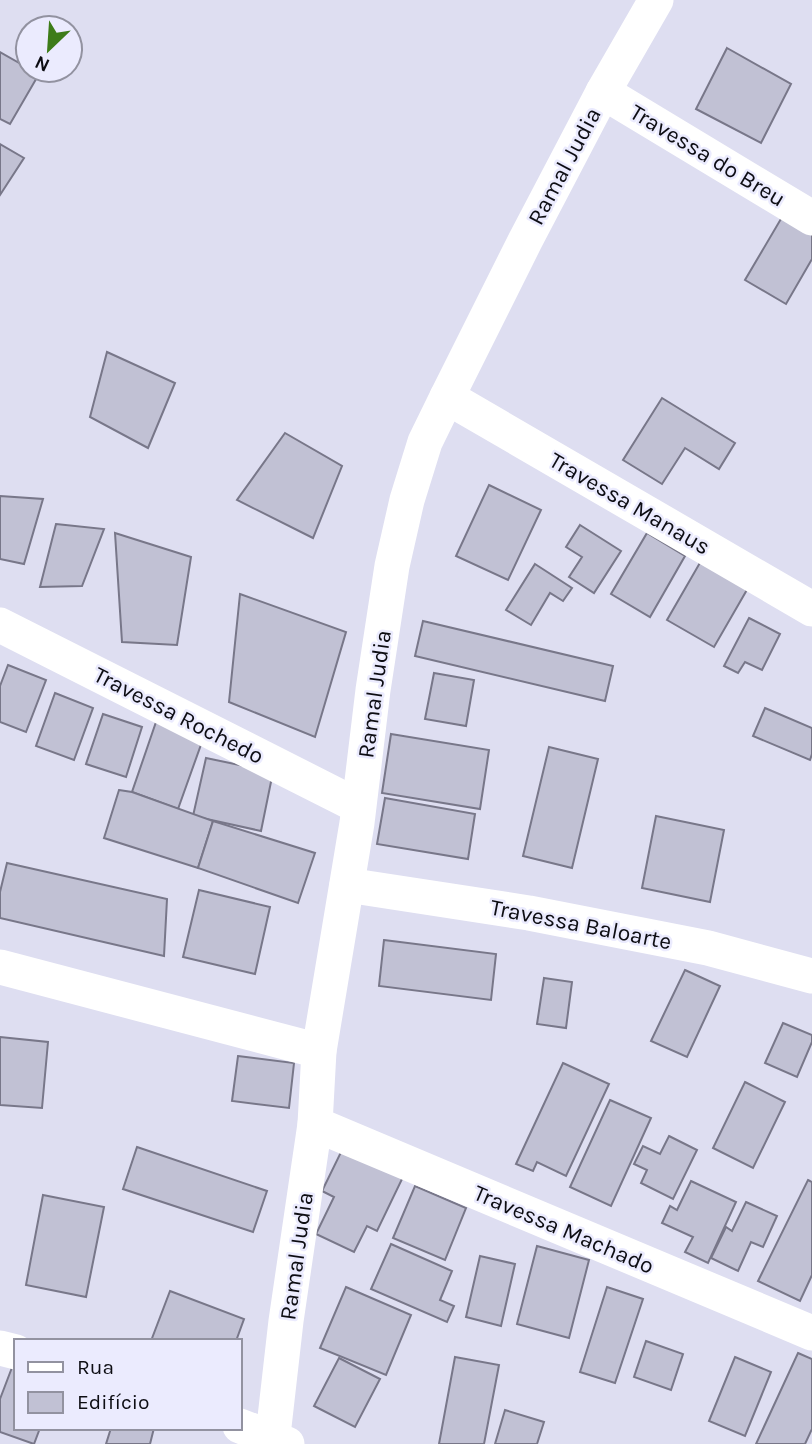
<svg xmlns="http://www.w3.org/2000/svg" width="812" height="1444" font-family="Karla,sans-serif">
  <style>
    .building { fill: #c1c1d4; stroke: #787789; stroke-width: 2 }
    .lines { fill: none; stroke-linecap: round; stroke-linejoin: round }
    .minor { stroke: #fff; stroke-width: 35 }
    .labels { text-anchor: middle; stroke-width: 5; stroke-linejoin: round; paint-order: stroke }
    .street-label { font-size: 23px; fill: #0d0d13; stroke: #ebebfe }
  </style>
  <rect width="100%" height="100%" fill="#dedef1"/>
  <g class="building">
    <path d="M 727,48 L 791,84 L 761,143 L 696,109 Z"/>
    <path d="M 0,52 L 28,68 L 28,70 L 39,74 L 10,124 L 0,119 Z"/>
    <path d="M 0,144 L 24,158 L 0,195 Z"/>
    <path d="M 785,212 L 812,225 L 812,259 L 786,304 L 745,280 Z"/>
    <path d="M 107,352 L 175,383 L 148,448 L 90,417 Z"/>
    <path d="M 662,398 L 735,443 L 719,469 L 685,448 L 662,484 L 623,460 Z"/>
    <path d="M 285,433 L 342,466 L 313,538 L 237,500 Z"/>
    <path d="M 489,485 L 541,510 L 508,580 L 456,556 Z"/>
    <path d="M 0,496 L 43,499 L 24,564 L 0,559 Z"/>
    <path d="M 56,524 L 104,529 L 82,586 L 40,587 Z"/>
    <path d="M 580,525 L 621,551 L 594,593 L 569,577 L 582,557 L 566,547 Z"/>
    <path d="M 115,533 L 191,557 L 177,645 L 122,642 Z"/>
    <path d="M 647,533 L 685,556 L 650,617 L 611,594 Z"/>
    <path d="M 705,554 L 752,581 L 714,647 L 667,620 Z"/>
    <path d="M 535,564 L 572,588 L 563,601 L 550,593 L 531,625 L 506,610 Z"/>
    <path d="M 240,594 L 346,632 L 315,737 L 229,702 Z"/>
    <path d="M 749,618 L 780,634 L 762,670 L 745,662 L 738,673 L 724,666 Z"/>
    <path d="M 423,621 L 613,666 L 605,701 L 415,656 Z"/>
    <path d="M 8,665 L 46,680 L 26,732 L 0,722 L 0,686 Z"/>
    <path d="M 434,673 L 474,680 L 466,726 L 425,719 Z"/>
    <path d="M 55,693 L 93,708 L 74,760 L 36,746 Z"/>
    <path d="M 765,708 L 812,728 L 812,754 L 810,760 L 753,736 Z"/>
    <path d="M 103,714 L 142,727 L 126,777 L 86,764 Z"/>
    <path d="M 156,722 L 203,739 L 178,809 L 132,792 Z"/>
    <path d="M 391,734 L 489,750 L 480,809 L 382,793 Z"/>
    <path d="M 549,747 L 598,759 L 572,868 L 523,856 Z"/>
    <path d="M 206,758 L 273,772 L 261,831 L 193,816 Z"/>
    <path d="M 119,790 L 132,792 L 213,821 L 198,868 L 104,838 Z"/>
    <path d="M 385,798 L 475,814 L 468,859 L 377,844 Z"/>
    <path d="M 656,816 L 724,830 L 710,902 L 642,888 Z"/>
    <path d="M 213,821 L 315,853 L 298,903 L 198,868 Z"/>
    <path d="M 7,863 L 167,899 L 164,956 L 0,918 L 0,892 Z"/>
    <path d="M 199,890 L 270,907 L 255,974 L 183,957 Z"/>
    <path d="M 384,940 L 496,954 L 491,1000 L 379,986 Z"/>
    <path d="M 685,970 L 720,986 L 687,1057 L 651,1041 Z"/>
    <path d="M 544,978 L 572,982 L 566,1028 L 537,1024 Z"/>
    <path d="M 783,1023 L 812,1035 L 812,1042 L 797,1077 L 765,1063 Z"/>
    <path d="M 0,1037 L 48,1042 L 42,1108 L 0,1105 Z"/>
    <path d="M 238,1056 L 294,1063 L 289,1108 L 232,1101 Z"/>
    <path d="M 563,1063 L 609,1084 L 566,1176 L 537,1162 L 533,1171 L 516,1164 Z"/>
    <path d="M 745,1082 L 785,1102 L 753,1168 L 713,1148 Z"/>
    <path d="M 610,1100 L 651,1118 L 611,1206 L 570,1187 Z"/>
    <path d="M 669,1136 L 697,1150 L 673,1199 L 641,1183 L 647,1170 L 634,1164 L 643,1146 L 660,1154 Z"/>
    <path d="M 137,1147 L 267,1191 L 253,1232 L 123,1189 Z"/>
    <path d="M 343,1148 L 403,1177 L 377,1231 L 367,1226 L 354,1252 L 316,1234 L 334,1197 L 322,1191 Z"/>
    <path d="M 808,1180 L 812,1182 L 812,1275 L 800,1301 L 758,1281 Z"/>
    <path d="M 691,1181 L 736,1202 L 708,1263 L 685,1252 L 693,1237 L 662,1223 L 670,1206 L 677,1210 Z"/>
    <path d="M 415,1186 L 466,1208 L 445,1260 L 393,1238 Z"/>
    <path d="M 43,1195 L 104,1207 L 86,1297 L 26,1285 Z"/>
    <path d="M 746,1202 L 777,1216 L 763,1247 L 751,1242 L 738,1271 L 711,1258 L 726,1227 L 732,1231 Z"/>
    <path d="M 391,1244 L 452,1271 L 440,1300 L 454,1306 L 447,1322 L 371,1289 Z"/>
    <path d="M 537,1246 L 589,1260 L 569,1338 L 517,1324 Z"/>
    <path d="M 480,1256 L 515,1264 L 501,1326 L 466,1317 Z"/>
    <path d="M 346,1287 L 411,1315 L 386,1375 L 320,1348 Z"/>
    <path d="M 607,1287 L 643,1299 L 615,1383 L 580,1372 Z"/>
    <path d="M 170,1291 L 244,1319 L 236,1341 L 151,1341 Z"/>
    <path d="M 646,1341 L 683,1354 L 671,1390 L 634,1377 Z"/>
    <path d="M 798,1353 L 812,1359 L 812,1429 L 805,1444 L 756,1444 Z"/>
    <path d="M 16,1357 L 16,1428 L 40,1428 L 34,1444 L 0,1432 L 0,1399 Z"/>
    <path d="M 455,1357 L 499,1365 L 484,1444 L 439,1444 Z"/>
    <path d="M 735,1357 L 771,1372 L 745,1436 L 709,1421 Z"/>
    <path d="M 339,1358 L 380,1379 L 355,1427 L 314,1406 Z"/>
    <path d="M 505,1410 L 544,1422 L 537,1444 L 495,1444 Z"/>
    <path d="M 111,1428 L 154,1428 L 150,1444 L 106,1444 Z"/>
  </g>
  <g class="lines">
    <g class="minor">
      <path d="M 603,92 L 812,218"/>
      <path d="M 447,397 L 812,609"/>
      <path d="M 0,625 L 358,806"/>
      <path d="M 347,885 L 529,913 L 708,948 L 812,976"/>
      <path d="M 0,967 L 319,1051"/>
      <path d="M 315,1124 L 812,1333"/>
      <path d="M 0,1348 L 16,1352"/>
      <path d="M 240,1426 L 287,1444"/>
      <path d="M 272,1444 L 286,1321 L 315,1124 L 319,1051 L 357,823 L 373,690 L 392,566 L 407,500 L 425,442 L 447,397 L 525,241 L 603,92 L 656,0"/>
    </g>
  </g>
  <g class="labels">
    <g class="street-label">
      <text transform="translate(708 155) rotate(31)" y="8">Travessa do Breu</text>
      <text transform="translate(564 166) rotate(-62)" y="8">Ramal Judia</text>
      <text transform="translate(630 503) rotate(30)" y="8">Travessa Manaus</text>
      <text transform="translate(374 694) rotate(-82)" y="8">Ramal Judia</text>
      <text transform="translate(179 715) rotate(27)" y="8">Travessa Rochedo</text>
      <text transform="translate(581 924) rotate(11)" y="8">Travessa Baloarte</text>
      <text transform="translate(564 1229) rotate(23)" y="8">Travessa Machado</text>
      <text transform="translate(296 1256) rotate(-82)" y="8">Ramal Judia</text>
    </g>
  </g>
  <rect x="14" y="1339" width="228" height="91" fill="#ebebfe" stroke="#9292a0" stroke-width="2"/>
  <rect x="28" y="1362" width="35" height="10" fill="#ffffff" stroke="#9292a0" stroke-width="2"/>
  <text x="77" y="1374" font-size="21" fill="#0d0d13">Rua</text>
  <rect x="28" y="1392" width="35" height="21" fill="#c1c1d4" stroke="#9292a0" stroke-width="2"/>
  <text x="77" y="1409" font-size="21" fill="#0d0d13">Edifício</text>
  <g transform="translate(49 49) rotate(205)"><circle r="33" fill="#ebebfe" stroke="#9292a0" stroke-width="2"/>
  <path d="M0-5L12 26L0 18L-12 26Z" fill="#3d7c19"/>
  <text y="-10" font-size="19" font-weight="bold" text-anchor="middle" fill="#0d0d13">N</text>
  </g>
</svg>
